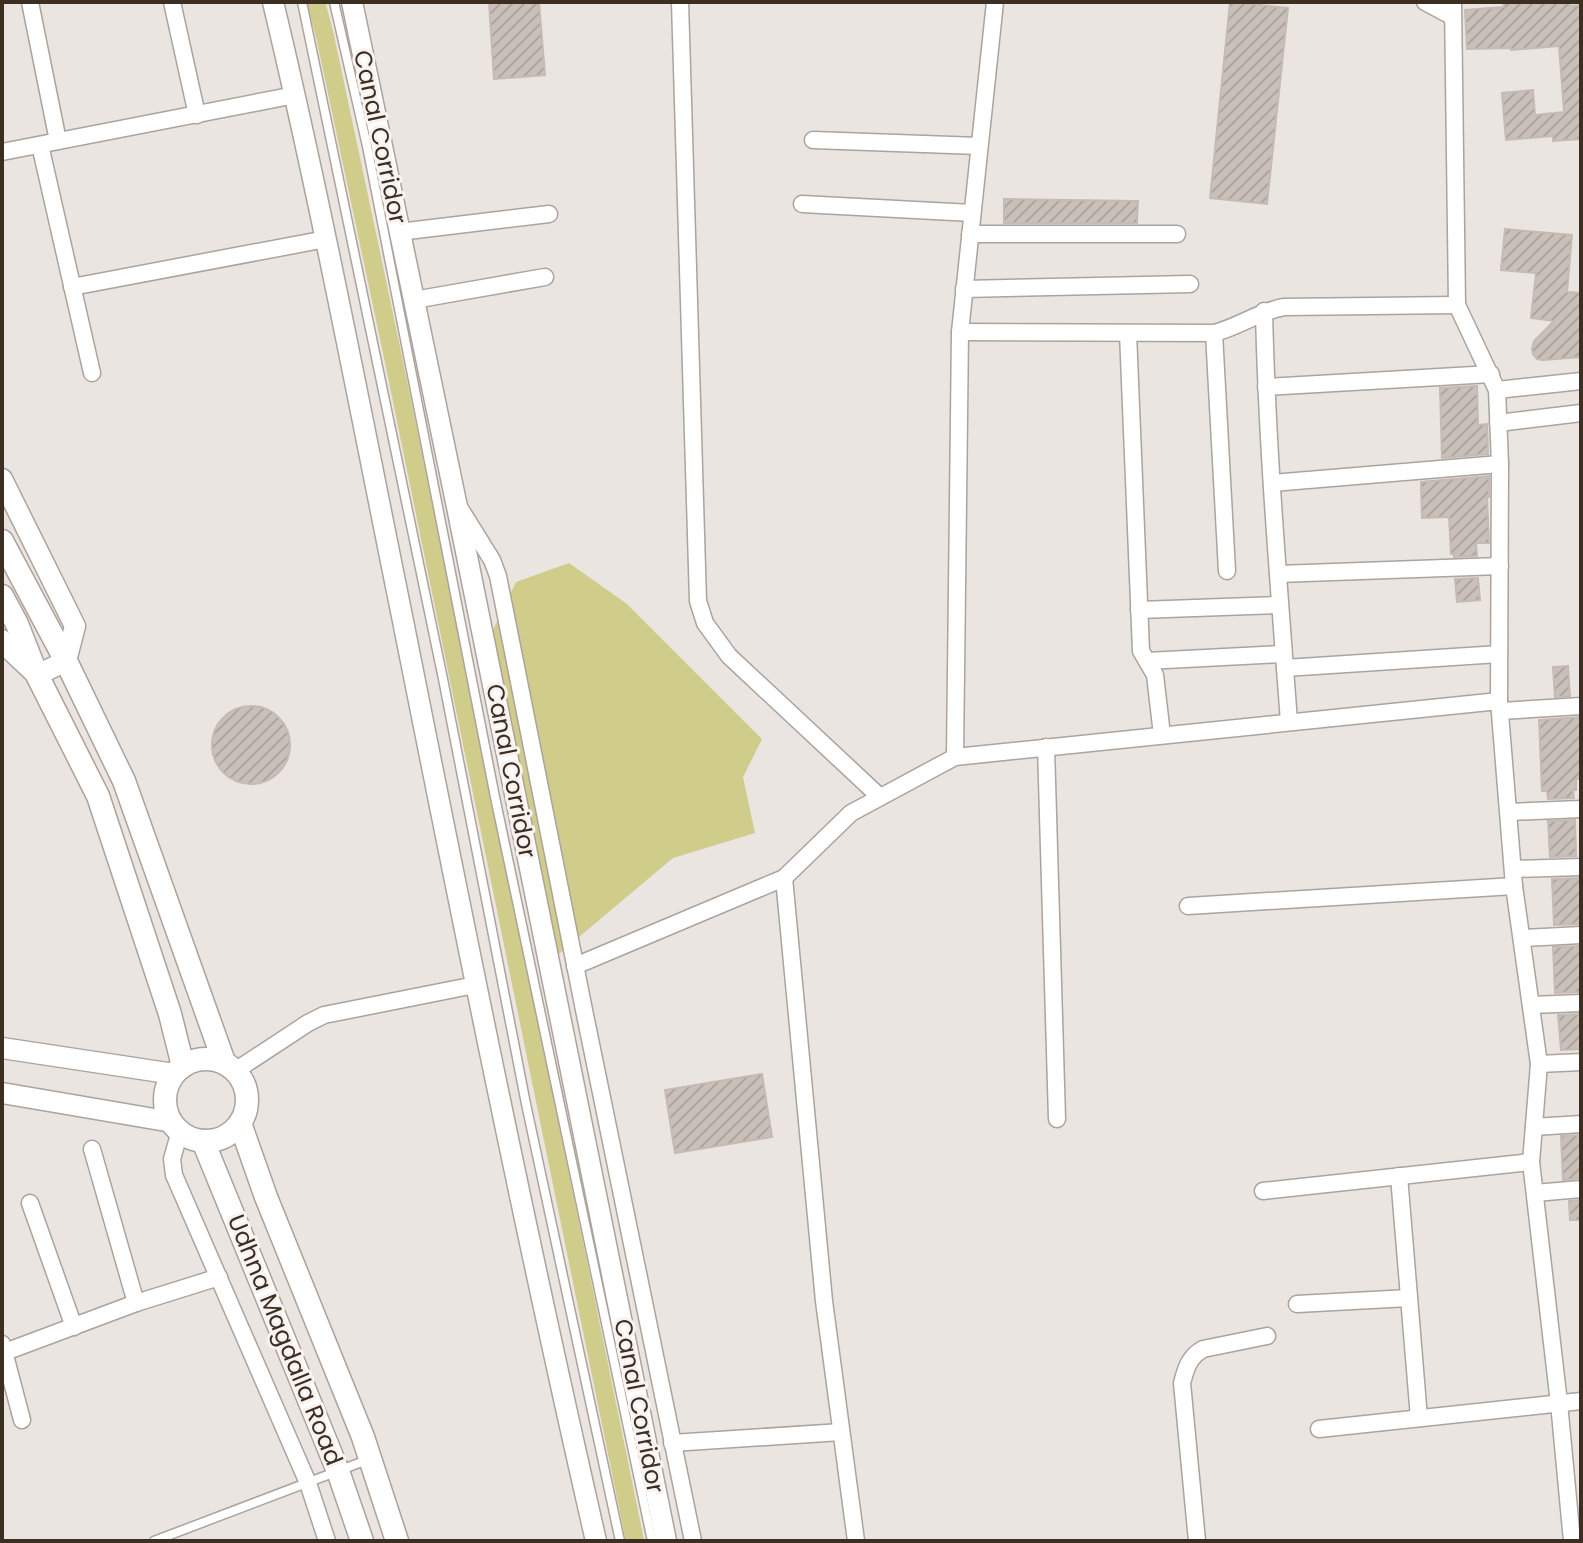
<svg xmlns="http://www.w3.org/2000/svg" width="1583" height="1543" font-family="Poppins,sans-serif">
  <style>
    .water { fill: #d0cc89 }
    .lines { fill: none; stroke-linecap: round; stroke-linejoin: round }
    .canal { stroke: #d0cc89; stroke-width: 18 }
    .building { fill: url(#building-hatch); stroke: #c5bab4; stroke-width: 2 }
    .service-casing { stroke: #aca39c; stroke-width: 11 }
    .minor-casing { stroke: #aca39c; stroke-width: 19 }
    .tertiary-casing { stroke: #aca39c; stroke-width: 23 }
    .secondary-casing { stroke: #aea197; stroke-width: 25 }
    .service { stroke: #fff; stroke-width: 8 }
    .minor { stroke: #fff; stroke-width: 16 }
    .tertiary { stroke: #fff; stroke-width: 20 }
    .secondary { stroke: #fff; stroke-width: 22 }
    .labels { text-anchor: middle; stroke-width: 6; stroke-linejoin: round; paint-order: stroke }
    .street-label { font-size: 24px; fill: #3c2f22; stroke: #f8f3f1 }
  </style>
  <defs>
    <pattern id="building-hatch" width="6" height="6" patternUnits="userSpaceOnUse" patternTransform="scale(2)"><rect width="6" height="6" fill="#c9c0b9"/><path d="M-1 1l2-2M0 6l6-6M5 7l2-2" fill="none" stroke="#aea59f"/></pattern>
  </defs>
  <rect width="100%" height="100%" fill="#ebe5e1"/>
  <path class="water" d="M 569,563 L 627,604 L 762,739 L 743,777 L 755,833 L 673,858 L 548,963 L 492,632 L 516,582 Z"/>
  <g class="lines">
    <path class="canal" d="M 316,2 L 325,36 L 392,352 L 635,1541"/>
  </g>
  <g class="building">
    <path d="M 489,2 L 539,2 L 545,75 L 494,79 Z"/>
    <path d="M 1230,2 L 1288,8 L 1267,204 L 1210,198 Z"/>
    <path d="M 1503,2 L 1570,2 L 1570,6 L 1581,5 L 1581,139 L 1553,141 L 1553,136 L 1506,140 L 1502,93 L 1533,90 L 1535,115 L 1564,112 L 1559,46 L 1511,50 L 1511,48 L 1467,49 L 1465,10 L 1504,7 Z"/>
    <path d="M 1004,199 L 1138,201 L 1137,223 L 1004,223 Z"/>
    <path d="M 1505,229 L 1572,235 L 1567,292 L 1581,293 L 1581,357 L 1543,360 L 1537,359 L 1533,354 L 1532,349 L 1534,341 L 1554,321 L 1531,318 L 1536,273 L 1501,270 Z"/>
    <path d="M 1477,386 L 1478,425 L 1487,424 L 1488,454 L 1442,458 L 1440,388 Z"/>
    <path d="M 1489,476 L 1489,497 L 1487,497 L 1489,543 L 1476,543 L 1477,556 L 1454,557 L 1454,554 L 1451,554 L 1449,517 L 1422,518 L 1421,482 Z"/>
    <path d="M 1478,578 L 1480,600 L 1457,602 L 1455,579 Z"/>
    <path d="M 1568,666 L 1570,696 L 1555,697 L 1553,667 Z"/>
    <circle cx="251" cy="745" r="39"/>
    <path d="M 1581,717 L 1581,779 L 1576,779 L 1576,790 L 1573,790 L 1574,798 L 1548,799 L 1547,791 L 1542,791 L 1539,720 Z"/>
    <path d="M 1575,820 L 1576,856 L 1550,857 L 1548,821 Z"/>
    <path d="M 1581,878 L 1581,924 L 1554,925 L 1552,879 Z"/>
    <path d="M 1581,946 L 1581,992 L 1555,993 L 1553,947 Z"/>
    <path d="M 1581,1014 L 1581,1049 L 1561,1050 L 1558,1015 Z"/>
    <path d="M 762,1074 L 772,1137 L 675,1153 L 665,1090 Z"/>
    <path d="M 1581,1135 L 1581,1178 L 1563,1180 L 1561,1136 Z"/>
    <path d="M 1581,1200 L 1581,1220 L 1570,1220 L 1569,1201 Z"/>
  </g>
  <g class="lines">
    <defs>
      <g id="service">
        <path d="M 302,2 L 443,679 L 526,1104 L 620,1541"/>
        <path d="M 334,2 L 367,146 L 495,797 L 652,1541"/>
        <path d="M 154,1541 L 367,1460"/>
      </g>
      <g id="minor">
        <path d="M 30,2 L 58,141"/>
        <path d="M 172,2 L 197,115"/>
        <path d="M 680,2 L 698,601 L 705,623 L 729,656 L 880,797"/>
        <path d="M 1425,2 L 1453,17"/>
        <path d="M 1453,2 L 1457,305 L 1497,390 L 1500,464 L 1499,701 L 1514,886 L 1539,1064 L 1531,1162 L 1559,1403 L 1572,1541"/>
        <path d="M 813,140 L 979,146"/>
        <path d="M 40,145 L 92,373"/>
        <path d="M 2,152 L 295,95"/>
        <path d="M 802,204 L 972,213"/>
        <path d="M 399,232 L 549,214"/>
        <path d="M 970,234 L 1177,234"/>
        <path d="M 72,287 L 326,239"/>
        <path d="M 964,289 L 1190,284"/>
        <path d="M 414,300 L 545,277"/>
        <path d="M 1264,311 C 1267,449 1279,585 1289,722"/>
        <path d="M 960,332 L 1214,333 C 1239,327 1259,311 1284,307 L 1457,305"/>
        <path d="M 1128,333 L 1141,651 L 1155,675 L 1162,735"/>
        <path d="M 1214,333 L 1227,571"/>
        <path d="M 1266,387 L 1491,374"/>
        <path d="M 1497,390 L 1581,381"/>
        <path d="M 1498,423 L 1581,413"/>
        <path d="M 1272,483 L 1500,464"/>
        <path d="M 459,507 L 492,560 L 498,576 L 584,1010 L 693,1541"/>
        <path d="M 1278,574 L 1500,566"/>
        <path d="M 1139,610 L 1279,605"/>
        <path d="M 1147,661 L 1282,654"/>
        <path d="M 1285,668 L 1499,654"/>
        <path d="M 1501,711 L 1581,706"/>
        <path d="M 1046,747 L 1057,1119"/>
        <path d="M 955,757 L 960,332 L 995,2"/>
        <path d="M 1509,812 L 1581,809"/>
        <path d="M 1513,869 L 1581,867"/>
        <path d="M 1188,906 L 1514,886"/>
        <path d="M 1522,938 L 1581,935"/>
        <path d="M 575,966 L 784,878"/>
        <path d="M 1531,1005 L 1581,1003"/>
        <path d="M 1539,1064 L 1581,1062"/>
        <path d="M 235,1071 L 308,1023 L 324,1015 L 475,985"/>
        <path d="M 1534,1127 L 1581,1124"/>
        <path d="M 180,1131 L 172,1159 L 174,1175 L 308,1483 L 327,1541"/>
        <path d="M 92,1149 L 136,1303"/>
        <path d="M 1399,1176 L 1419,1418"/>
        <path d="M 1263,1191 L 1531,1162"/>
        <path d="M 1535,1193 L 1581,1189"/>
        <path d="M 30,1203 L 74,1327"/>
        <path d="M 1297,1304 L 1409,1298"/>
        <path d="M 2,1344 L 22,1420"/>
        <path d="M 5,1352 L 136,1303 L 219,1277"/>
        <path d="M 1319,1429 L 1581,1401"/>
        <path d="M 672,1443 L 841,1432"/>
        <path d="M 856,1541 L 824,1301 L 784,878 L 851,813 L 955,757 L 1499,701"/>
        <path d="M 1197,1541 L 1182,1383 C 1186,1368 1189,1357 1203,1349 L 1267,1336"/>
      </g>
      <g id="tertiary">
        <path d="M 273,2 C 322,207 361,414 403,621 C 464,928 526,1236 596,1541"/>
        <path d="M 352,2 L 456,502 L 666,1541"/>
        <path d="M 2,479 L 75,626 L 66,661 L 37,675 L 5,645 L 2,640"/>
        <path d="M 2,1048 L 174,1074"/>
        <path d="M 2,1093 L 172,1122"/>
      </g>
      <g id="secondary">
        <path d="M 2,541 L 66,661 L 124,781 L 224,1062"/>
        <path d="M 2,596 L 17,624 L 37,675 L 98,796 L 170,1014 L 183,1066"/>
        <circle cx="206" cy="1100" r="41"/>
        <path d="M 240,1123 L 266,1197 L 363,1437 L 397,1541"/>
        <path d="M 203,1141 L 338,1471 L 362,1541"/>
      </g>
    </defs>
    <use href="#service" class="service-casing"/>
    <use href="#minor" class="minor-casing"/>
    <use href="#tertiary" class="tertiary-casing"/>
    <use href="#secondary" class="secondary-casing"/>
    <use href="#service" class="service"/>
    <use href="#minor" class="minor"/>
    <use href="#tertiary" class="tertiary"/>
    <use href="#secondary" class="secondary"/>
  </g>
  <g class="labels">
    <g class="street-label">
      <text transform="translate(380 137) rotate(78)" y="8">Canal Corridor</text>
      <text transform="translate(511 771) rotate(79)" y="8">Canal Corridor</text>
      <text transform="translate(285 1340) rotate(68)" y="8">Udhna Magdalla Road</text>
      <text transform="translate(639 1406) rotate(79)" y="8">Canal Corridor</text>
    </g>
  </g>
  <rect width="1583" height="1543" fill="none" stroke="#3c2f22" stroke-width="8"/>
</svg>
